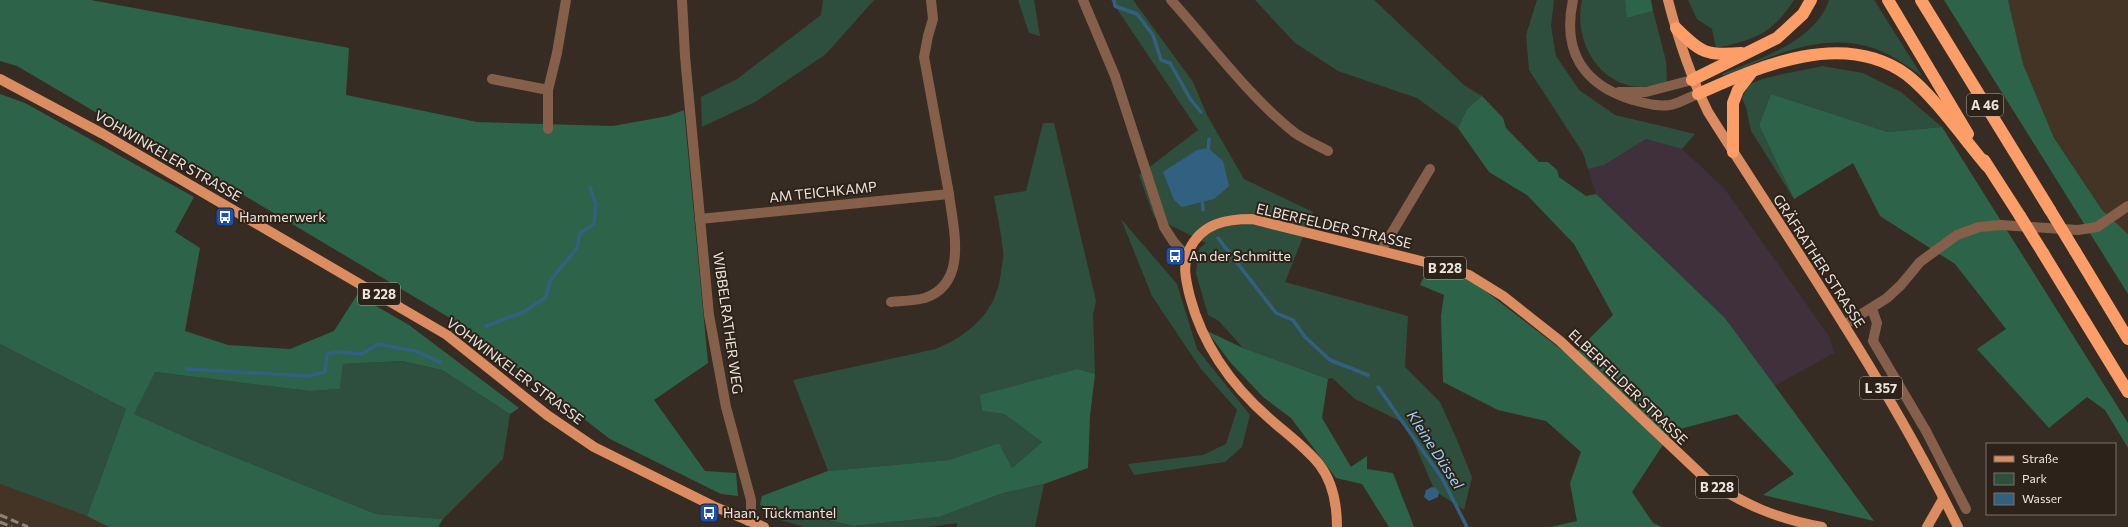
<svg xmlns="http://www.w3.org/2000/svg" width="2128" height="527" font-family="Commissioner,sans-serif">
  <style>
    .commercial { fill: #40303c }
    .built { fill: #443425 }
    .green { fill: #2e4f3e }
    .forest { fill: #2d6449 }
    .water { fill: #326080 }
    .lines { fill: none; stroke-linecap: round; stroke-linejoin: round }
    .stream { stroke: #326080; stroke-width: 3.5 }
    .minor { stroke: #865f4a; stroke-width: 10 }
    .primary { stroke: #db8c60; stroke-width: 10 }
    .motorway { stroke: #fd9d68; stroke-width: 12 }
    .rail { stroke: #8c837b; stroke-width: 3; stroke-dasharray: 8 4; stroke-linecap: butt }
    .motorway-bridge { stroke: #fd9d68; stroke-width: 12 }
    .labels { text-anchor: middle; stroke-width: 4; stroke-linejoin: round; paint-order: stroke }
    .shield { fill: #2d2219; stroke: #b3aaa3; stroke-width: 1 }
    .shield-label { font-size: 13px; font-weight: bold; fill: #ece5de }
    .street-label { font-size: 14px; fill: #ece5de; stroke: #2d2219 }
    .poi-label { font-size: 14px; fill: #ece5de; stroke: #2d2219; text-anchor: start }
    .water-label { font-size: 15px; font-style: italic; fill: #9dd5ff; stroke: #2d2219 }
  </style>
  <rect width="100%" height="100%" fill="#372c23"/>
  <path class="commercial" d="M 1646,139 L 1682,149 L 1723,187 L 1829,336 L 1834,353 L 1774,386 L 1725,318 L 1596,194 L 1588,169 L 1604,165 Z"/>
  <g class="built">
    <path d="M 2008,0 L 2128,0 L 2128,234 L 2102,210 L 2054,138 L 2023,64 Z"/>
    <path d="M 0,484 L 87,516 L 109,527 L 0,527 Z"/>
  </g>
  <g class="green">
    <path d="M 823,0 L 874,0 L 826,54 L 755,102 L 702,127 L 701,97 L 737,79 L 821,15 Z"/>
    <path d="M 1018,0 L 1034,0 L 1040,36 L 1029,33 Z"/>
    <path d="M 1111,0 L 1133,0 L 1193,82 L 1207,115 L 1244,179 L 1313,212 L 1285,282 L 1408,316 L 1405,367 L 1440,402 L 1457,440 L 1472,477 L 1464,510 L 1435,491 L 1406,424 L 1355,399 L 1332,378 L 1328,379 L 1243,348 L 1219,321 L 1208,315 L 1196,273 L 1199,249 L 1206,243 L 1154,217 L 1139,175 L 1198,130 Z"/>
    <path d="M 1255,0 L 1374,0 L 1464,85 L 1482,96 L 1467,109 L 1458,128 L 1417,98 L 1338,71 L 1295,43 Z"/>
    <path d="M 1537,0 L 1554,0 L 1551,26 L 1556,56 L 1579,90 L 1615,115 L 1695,134 L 1682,149 L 1646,139 L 1604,165 L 1588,169 L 1583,153 L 1529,70 L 1526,35 Z"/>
    <path d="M 1582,0 L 1625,0 L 1628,18 L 1653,11 L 1666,61 L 1667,83 C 1654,86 1641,89 1627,85 C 1592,75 1574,34 1582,0 Z"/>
    <path d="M 1688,0 L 1794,0 C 1772,34 1754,40 1716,48 L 1712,29 L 1697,19 Z"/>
    <path d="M 1829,0 L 1874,0 L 1922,76 C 1906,65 1891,54 1873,48 C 1821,31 1770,57 1723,76 L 1722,74 C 1759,59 1815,42 1829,0 Z"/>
    <path d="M 1822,66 L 1863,73 L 1901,92 L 1942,127 L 1888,132 L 1771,94 L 1759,125 L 1794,199 L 1751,131 L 1746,107 L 1742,98 C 1744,94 1747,88 1750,85 C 1758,77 1808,70 1822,66 Z"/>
    <path d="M 1043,123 L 1054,123 L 1096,301 L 1093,315 L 1095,374 L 1077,369 L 981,395 L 982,411 L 1004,414 L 1042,442 L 1012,468 L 999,443 L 949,460 L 828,471 L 793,380 L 936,349 C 971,334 997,311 1001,272 C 1002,265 1004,257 1003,250 C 1001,232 997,214 994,196 L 1026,191 Z"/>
    <path d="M 1121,219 L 1177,284 L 1197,349 L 1250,415 L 1242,447 L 1225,462 L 1134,475 L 1128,464 L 1203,455 L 1226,444 L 1237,410 L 1201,369 L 1152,296 Z"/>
    <path d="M 0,344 L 126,409 L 87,516 L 0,484 Z"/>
    <path d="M 402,361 L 442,370 L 510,414 L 503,459 L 443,519 L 376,514 L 199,443 L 134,414 L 154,372 L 310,391 L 340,389 L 343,364 Z"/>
    <path d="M 1044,484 L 1035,527 L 957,527 L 957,523 L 927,527 L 805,527 L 766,516 L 760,506 L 854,526 L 939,517 L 1003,493 Z"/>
  </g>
  <g class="forest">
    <path d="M 0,0 L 91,0 L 349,48 L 346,95 L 477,122 L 613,126 L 668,116 L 684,110 L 708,363 L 654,400 L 705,471 L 736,473 L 738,496 L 721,494 L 610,439 L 460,324 L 220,181 L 143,140 L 17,66 L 0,61 Z"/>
    <path d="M 1625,0 L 1651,0 L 1653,11 L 1627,18 Z"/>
    <path d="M 1944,0 L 2008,0 L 2023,64 L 2054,138 L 2102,210 L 2128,234 L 2128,294 Z"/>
    <path d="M 0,94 L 25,103 L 194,197 L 175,232 L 200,248 L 185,331 L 228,345 L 290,349 L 334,331 L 357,295 L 409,325 L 519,408 L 510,414 L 442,370 L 402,361 L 343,364 L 340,389 L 310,391 L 155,372 L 134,414 L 199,443 L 376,514 L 443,519 L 438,527 L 109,527 L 87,516 L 126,409 L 0,344 Z"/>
    <path d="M 1771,94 L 1888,132 L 1942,127 L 2128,423 L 2128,448 L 2105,410 L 2087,397 L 2049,428 L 1977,349 L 2006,329 L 1955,264 L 1880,216 L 1853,163 L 1794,199 L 1759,125 Z"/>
    <path d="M 1482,96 L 1503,118 L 1506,128 L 1539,162 L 1548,162 L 1557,170 L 1559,177 L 1586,196 L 1596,194 L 1725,318 L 1874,521 L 1763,495 L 1794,474 L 1737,414 L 1672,431 L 1632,492 L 1653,523 L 1662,527 L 1550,527 L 1577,521 L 1570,483 L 1581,452 L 1546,421 L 1498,410 L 1443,382 L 1441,316 L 1444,295 L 1420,285 L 1428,267 L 1471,280 L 1571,357 L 1613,315 L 1574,244 L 1527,195 L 1489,172 L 1458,128 L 1467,109 Z"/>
    <path d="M 1207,331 L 1243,348 L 1328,379 L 1322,418 L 1351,467 L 1367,456 L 1367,469 L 1393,473 L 1414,527 L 1389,527 L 1362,484 L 1336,478 L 1291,418 L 1263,397 L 1230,362 Z"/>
    <path d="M 1077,369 L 1095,374 L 1090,416 L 1088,468 L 1044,484 L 1003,493 L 939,517 L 854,526 L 760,505 L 762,496 L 828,471 L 949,460 L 999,443 L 1012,468 L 1042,442 L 1004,414 L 982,411 L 980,395 Z"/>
  </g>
  <g class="water">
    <path d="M 1208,148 L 1223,161 L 1229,186 L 1214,199 L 1182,207 L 1174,200 L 1163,172 L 1197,150 Z"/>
    <path d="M 1432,487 L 1436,488 L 1439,492 L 1438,497 L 1429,501 L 1424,497 L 1426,490 Z"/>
  </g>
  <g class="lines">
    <g class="stream">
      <path d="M 1114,0 L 1115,6 L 1137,14 L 1153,35 L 1161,60 L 1170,63 L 1191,100 L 1201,112"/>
      <path d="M 1208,152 L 1209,139"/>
      <path d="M 1202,198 L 1203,210"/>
      <path d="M 1218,238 L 1276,313 L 1293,320 L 1305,337 L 1330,360 L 1368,375"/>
      <path d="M 486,326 L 524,312 L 546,297 L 550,281 L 577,248 L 580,233 L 594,224 L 596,204 L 590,188"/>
      <path d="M 186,369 L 308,376 L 325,372 L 327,354 L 340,352 L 362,354 L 378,344 L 415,351 L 440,362"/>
      <path d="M 1378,387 L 1442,478 L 1467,527"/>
    </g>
    <g class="minor">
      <path d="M 682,0 L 685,56 L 709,315 L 726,407 L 751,500 L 751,512 L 748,521"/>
      <path d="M 1083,0 L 1115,76 L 1164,227 L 1173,241 L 1186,256"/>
      <path d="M 1171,0 C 1209,42 1251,99 1295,133 C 1305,140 1317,145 1328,151"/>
      <path d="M 1573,0 C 1562,51 1583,85 1633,100 C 1645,103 1657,107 1670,105 C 1680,103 1689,97 1698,94"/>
      <path d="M 492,79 L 548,90"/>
      <path d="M 1619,92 L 1646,92 L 1692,80"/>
      <path d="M 548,129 L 548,90 L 557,53 L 566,0"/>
      <path d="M 700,219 L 949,194 L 924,57 L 928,36 L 933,19 L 931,0"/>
      <path d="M 1381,251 L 1430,169"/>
      <path d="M 891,302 C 902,301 914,301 925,298 C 969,283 953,228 949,194"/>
      <path d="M 1872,309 L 1877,323 L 1873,341 L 1926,431 L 1966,509"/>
      <path d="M 1844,325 L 1887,298 L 1901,285 L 1920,262 L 1957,235 L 1979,227 L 2001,225 L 2078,230 L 2097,227 L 2128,206"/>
    </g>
    <g class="primary">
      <path d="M 1668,0 C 1678,39 1690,75 1708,112 C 1794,248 1887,382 1958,527"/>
      <path d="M 0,79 L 103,134 L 447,335 L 547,415 L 594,447 L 713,506 L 764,527"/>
      <path d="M 1337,527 C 1337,505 1333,482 1319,464 C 1305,447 1287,434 1270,419 C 1232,386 1203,346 1190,297 C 1186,281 1182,265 1189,250 C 1202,223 1226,219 1252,219 L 1437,265 L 1469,275 L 1503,296 L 1560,341 L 1706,479 C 1744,505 1778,519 1822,527"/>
      <path d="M 1927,527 L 1943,499"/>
    </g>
    <g class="motorway">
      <path d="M 1888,0 L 1968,134"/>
      <path d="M 1921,0 L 2050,210"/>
      <path d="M 1676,28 C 1701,53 1706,56 1741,53"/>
      <path d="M 1692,80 L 1777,38 L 1803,14 L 1811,0"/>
      <path d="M 1698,94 C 1760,66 1844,29 1907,75 C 1934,96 1964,139 1987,166"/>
      <path d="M 1733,152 L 1733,103 L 1738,90 L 1751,73"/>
      <path d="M 1984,160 L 2020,216"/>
      <path d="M 2075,251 L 2128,339"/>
      <path d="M 2043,253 L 2128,392"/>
    </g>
    <g class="rail">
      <path d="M 0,515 L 28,527"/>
      <path d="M 0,522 L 12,527"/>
    </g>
    <g class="motorway-bridge">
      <path d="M 2050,210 L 2075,251"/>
      <path d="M 2020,216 L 2043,253"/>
    </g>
  </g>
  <defs>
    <symbol id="bus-square" viewBox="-11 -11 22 22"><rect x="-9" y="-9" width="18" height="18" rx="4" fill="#1a4fb4" stroke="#2d2219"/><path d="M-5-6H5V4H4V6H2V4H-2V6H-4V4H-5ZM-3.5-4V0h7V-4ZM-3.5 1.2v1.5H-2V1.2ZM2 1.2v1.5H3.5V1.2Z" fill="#fff"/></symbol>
  </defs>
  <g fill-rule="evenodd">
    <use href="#bus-square" x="214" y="206" width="22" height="22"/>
    <use href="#bus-square" x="1164" y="245" width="22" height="22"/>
    <use href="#bus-square" x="698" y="502" width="22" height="22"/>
  </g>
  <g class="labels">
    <g class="shield">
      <rect x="1967" y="94" width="36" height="22" rx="3"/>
      <rect x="1424" y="257" width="42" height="22" rx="3"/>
      <rect x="358" y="283" width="42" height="22" rx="3"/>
      <rect x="1860" y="377" width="42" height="22" rx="3"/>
      <rect x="1696" y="476" width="42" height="22" rx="3"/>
    </g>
    <g class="shield-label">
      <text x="1985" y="110">A 46</text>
      <text x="1445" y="273">B 228</text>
      <text x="379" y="299">B 228</text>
      <text x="1881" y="393">L 357</text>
      <text x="1717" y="492">B 228</text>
    </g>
    <g class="street-label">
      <text transform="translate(168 156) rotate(30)" y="5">VOHWINKELER STRASSE</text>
      <text transform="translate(823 192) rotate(-6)" y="5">AM TEICHKAMP</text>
      <text transform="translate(1334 226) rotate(13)" y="5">ELBERFELDER STRASSE</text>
      <text transform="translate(1819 261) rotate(57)" y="5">GRÄFRATHER STRASSE</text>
      <text transform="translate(728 323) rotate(82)" y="5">WIBBELRATHER WEG</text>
      <text transform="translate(515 371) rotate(37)" y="5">VOHWINKELER STRASSE</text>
      <text transform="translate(1628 387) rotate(44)" y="5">ELBERFELDER STRASSE</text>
    </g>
    <g class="poi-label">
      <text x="239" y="222">Hammerwerk</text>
      <text x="1189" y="261">An der Schmitte</text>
      <text x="723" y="518">Haan, Tückmantel</text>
    </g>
    <g class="water-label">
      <text transform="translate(1435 450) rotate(57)" y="5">Kleine Düssel</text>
    </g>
  </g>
  <rect x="1986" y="443" width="130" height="72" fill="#2d2219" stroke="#797068"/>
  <rect x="1994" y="456" width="20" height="6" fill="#db8c60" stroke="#797068"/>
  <text x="2022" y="463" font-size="12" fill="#ece5de">Straße</text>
  <rect x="1994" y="473" width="20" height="12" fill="#2e4f3e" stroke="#797068"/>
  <text x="2022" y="483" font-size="12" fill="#ece5de">Park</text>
  <rect x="1994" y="493" width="20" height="12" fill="#326080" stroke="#797068"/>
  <text x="2022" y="503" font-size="12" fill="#ece5de">Wasser</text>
</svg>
